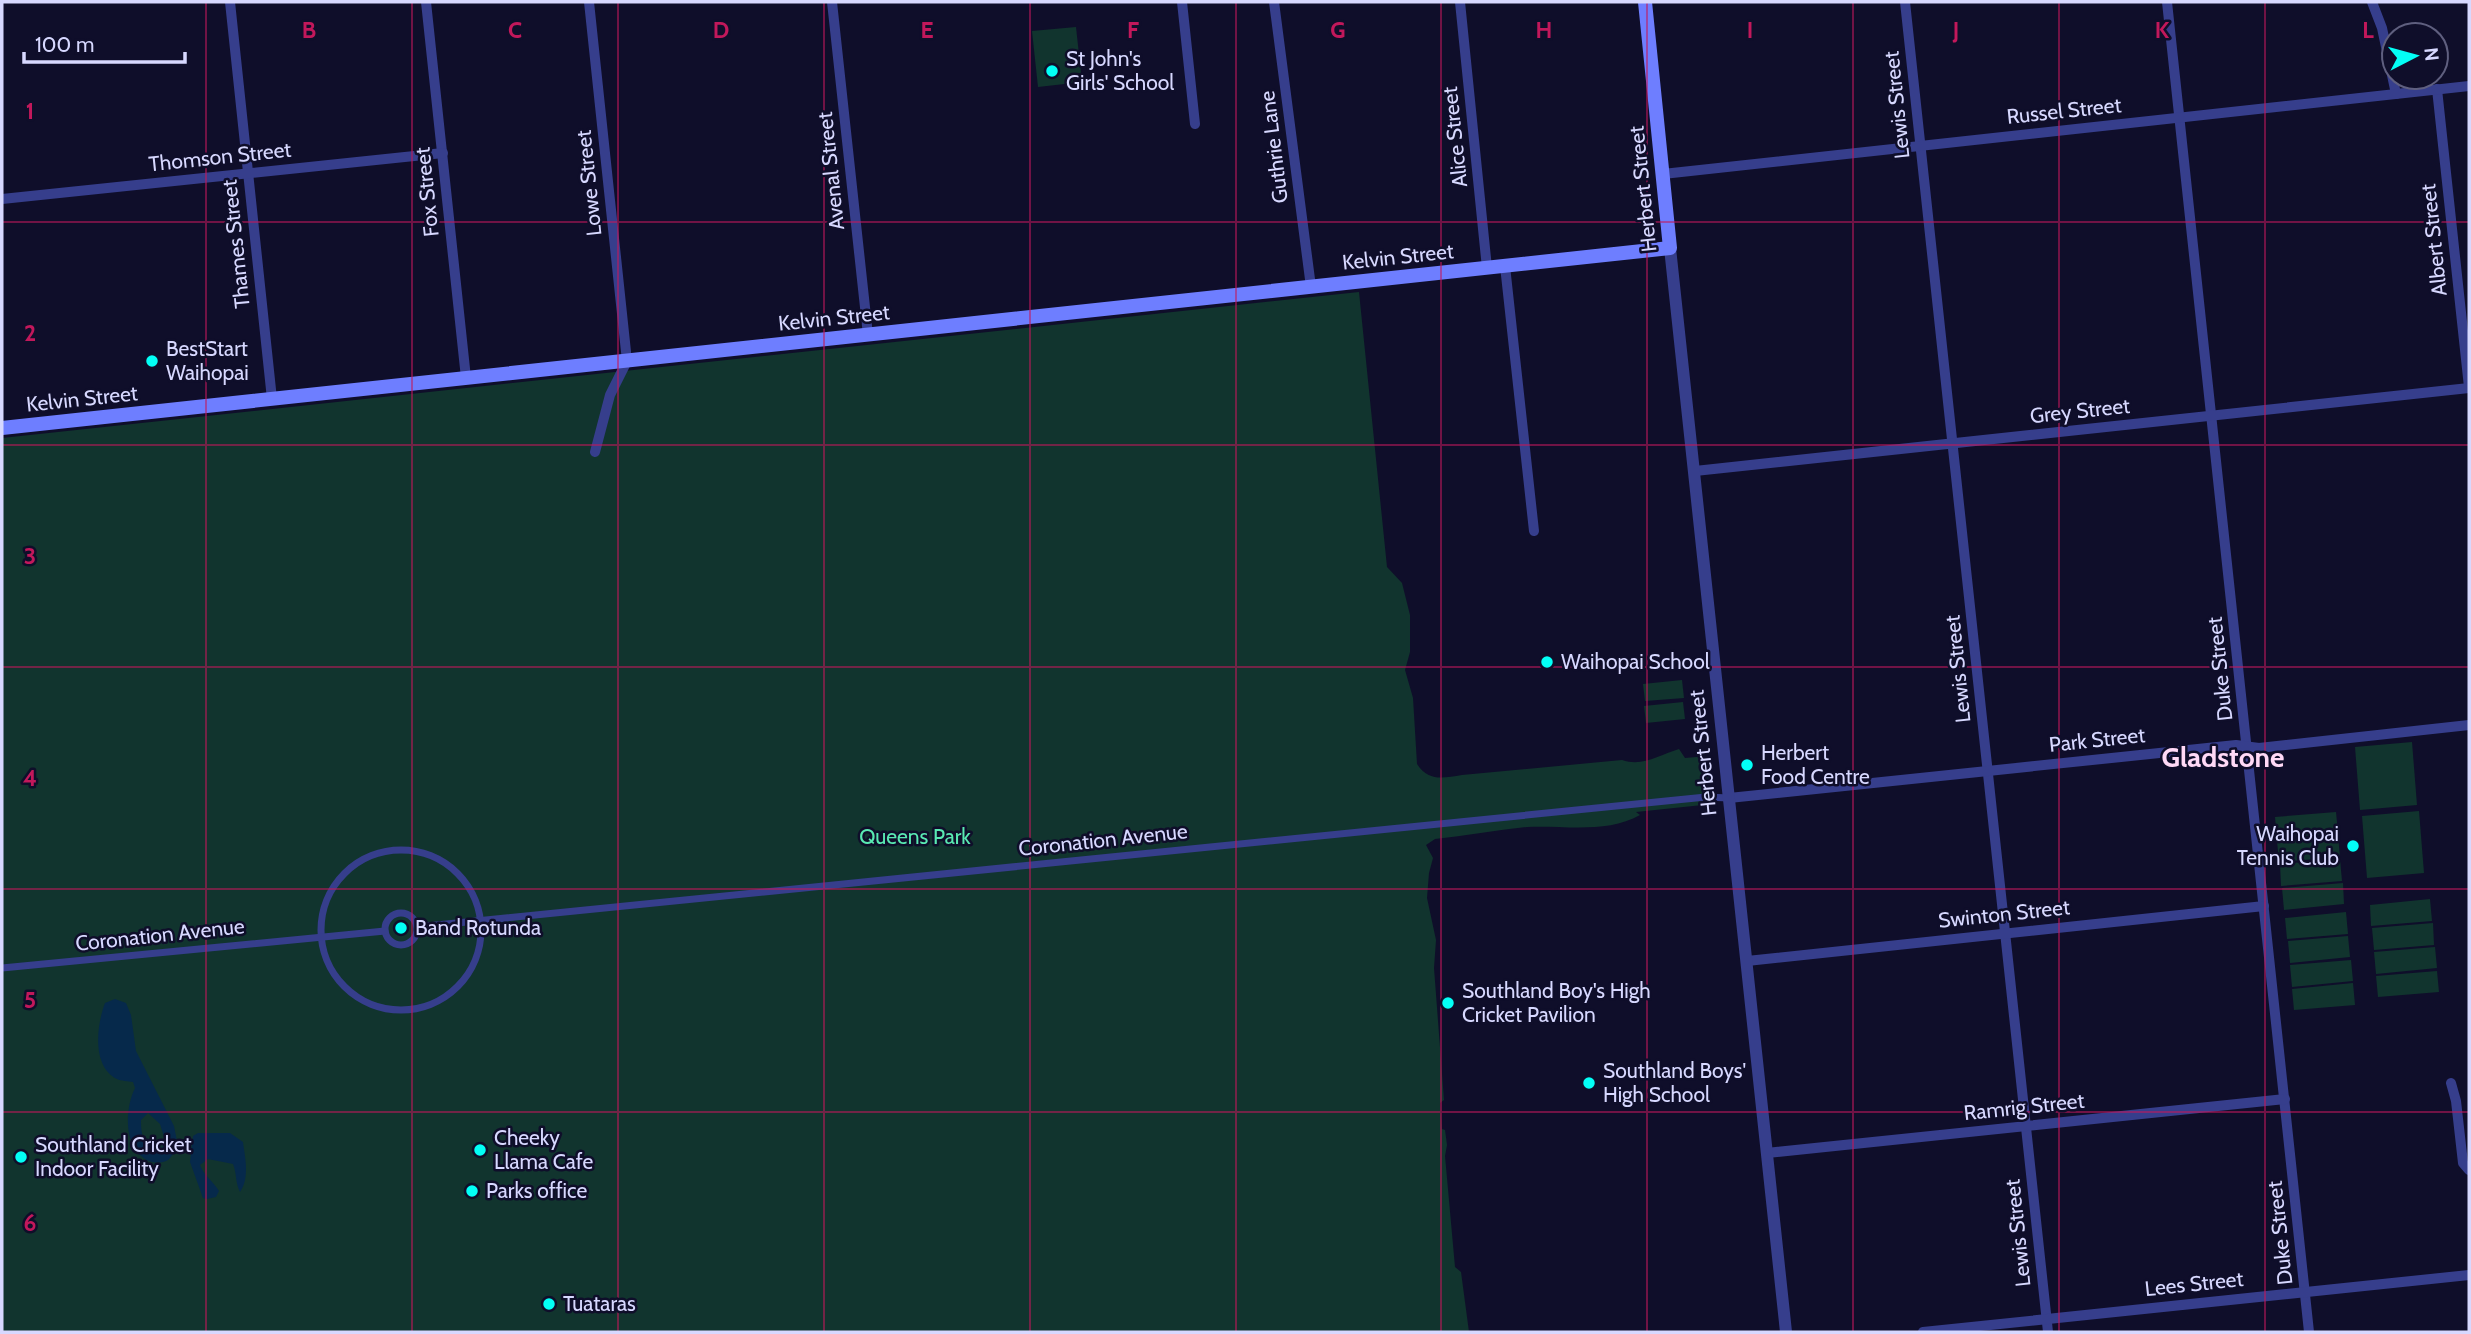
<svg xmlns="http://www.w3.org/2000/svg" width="2471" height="1334" font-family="Cabin,sans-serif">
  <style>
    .green { fill: #11342e }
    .water { fill: #06294b; fill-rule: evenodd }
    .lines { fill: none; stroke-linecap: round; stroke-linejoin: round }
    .pedestrian { stroke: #363e8c; stroke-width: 7 }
    .minor { stroke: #363e8c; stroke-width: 10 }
    .tertiary { stroke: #363e8c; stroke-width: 12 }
    .secondary { stroke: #6e7eff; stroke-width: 14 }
    .grid { fill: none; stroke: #c2185b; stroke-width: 2; stroke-opacity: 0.55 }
    .poi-dot { fill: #03fff6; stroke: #0f0e2a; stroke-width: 2.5 }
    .labels { text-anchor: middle; stroke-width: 5; stroke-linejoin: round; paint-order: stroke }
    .poi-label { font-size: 21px; fill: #d7d8ff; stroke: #0f0e2a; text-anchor: start }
    .street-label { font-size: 21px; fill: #d7d8ff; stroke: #0f0e2a }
    .park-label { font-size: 21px; fill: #59e9b2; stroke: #0f0e2a }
    .district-label { font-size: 28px; font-weight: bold; fill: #ffd9f6; stroke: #0f0e2a }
    .grid-label { font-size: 23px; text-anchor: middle; font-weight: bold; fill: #c2185b; stroke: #0f0e2a; stroke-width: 5; stroke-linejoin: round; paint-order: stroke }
  </style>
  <rect width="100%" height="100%" fill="#0f0e2a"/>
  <g class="green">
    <path d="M 1076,27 L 1082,82 L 1038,87 L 1032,31 Z"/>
    <path d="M 1359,292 L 1387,567 L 1402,583 L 1410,615 L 1410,652 L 1405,670 L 1413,698 L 1417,764 C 1429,782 1443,778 1462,775 L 1622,760 C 1643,767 1659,755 1679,749 L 1685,758 L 1708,756 L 1712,804 L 1636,812 L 1640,815 C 1607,834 1563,825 1527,827 C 1496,830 1466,836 1435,839 L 1426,845 L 1433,858 L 1429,873 L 1427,898 L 1436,940 L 1434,968 L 1444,1100 L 1440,1103 L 1442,1129 L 1445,1130 L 1447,1145 L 1445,1156 L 1455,1267 L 1461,1272 L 1469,1332 L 2,1332 L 2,438 Z"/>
    <path d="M 1682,680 L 1684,698 L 1645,701 L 1643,684 Z"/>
    <path d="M 1683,702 L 1685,719 L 1646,723 L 1644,706 Z"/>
    <path d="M 2412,742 L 2417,805 L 2360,810 L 2355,747 Z"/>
    <path d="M 2419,811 L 2424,873 L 2367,878 L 2362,816 Z"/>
    <path d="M 2336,812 L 2338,833 L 2277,839 L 2275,817 Z"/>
    <path d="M 2338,835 L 2340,857 L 2279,862 L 2277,841 Z"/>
    <path d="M 2340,859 L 2342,881 L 2281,886 L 2280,864 Z"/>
    <path d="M 2343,883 L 2344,904 L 2284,910 L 2282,888 Z"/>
    <path d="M 2430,899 L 2432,921 L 2371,926 L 2370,905 Z"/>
    <path d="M 2346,912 L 2348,934 L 2287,939 L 2285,918 Z"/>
    <path d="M 2433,923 L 2434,945 L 2374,950 L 2372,928 Z"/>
    <path d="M 2348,936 L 2350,957 L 2290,963 L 2288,941 Z"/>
    <path d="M 2435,947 L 2437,968 L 2376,974 L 2374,952 Z"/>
    <path d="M 2351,960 L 2353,981 L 2292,987 L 2290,965 Z"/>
    <path d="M 2437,971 L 2439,992 L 2378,997 L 2376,976 Z"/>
    <path d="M 2353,983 L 2355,1005 L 2294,1010 L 2292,989 Z"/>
  </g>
  <g class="water">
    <path d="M 115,999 L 126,1003 L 131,1015 L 136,1051 L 174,1126 L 178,1146 C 175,1150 172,1157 168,1160 C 163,1163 157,1163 152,1162 C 123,1153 124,1110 135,1088 L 133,1082 C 128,1081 121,1081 117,1079 C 91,1066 97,1024 105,1003 ZM 148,1113 L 160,1124 L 166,1143 L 158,1152 C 143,1146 141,1135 141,1120 Z"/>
    <path d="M 198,1133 L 230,1133 L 243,1142 C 245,1157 250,1178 240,1192 C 235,1182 237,1174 233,1164 L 208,1159 L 200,1165 C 205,1177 213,1181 219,1191 L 216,1197 L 207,1199 L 203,1198 L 190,1162 L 193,1136 Z"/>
  </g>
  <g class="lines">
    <g class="pedestrian">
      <circle cx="401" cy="930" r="80"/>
      <circle cx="401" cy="929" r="16"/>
      <path d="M 417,927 L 1706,797 L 1729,798"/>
      <path d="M 2,968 L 385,931"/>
    </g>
    <g class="minor">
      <path d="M 230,2 L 272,399"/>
      <path d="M 426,2 L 466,378"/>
      <path d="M 589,2 L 627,361 L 610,395 L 595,452"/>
      <path d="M 832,2 L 868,335"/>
      <path d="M 1182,2 L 1195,124"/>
      <path d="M 1274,2 L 1311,287"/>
      <path d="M 1460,2 L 1487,268"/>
      <path d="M 1905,2 L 2048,1332"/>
      <path d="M 2167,2 L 2309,1332"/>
      <path d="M 2372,2 L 2382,28 L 2396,94"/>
      <path d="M 2437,89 L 2469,387"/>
      <path d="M 1663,174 L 2469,86"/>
      <path d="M 2,199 L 443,153"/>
      <path d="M 1505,266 L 1534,531"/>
      <path d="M 1695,471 L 2469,388"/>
      <path d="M 1729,798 L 2236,745 L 2259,748 L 2469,725"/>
      <path d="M 1747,961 L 2264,906"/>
      <path d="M 2451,1083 L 2456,1101 L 2463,1163 L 2469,1170"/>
      <path d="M 1767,1153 L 2285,1099"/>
      <path d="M 1923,1332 L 2469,1275"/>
    </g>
    <path class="tertiary" d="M 1670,248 L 1786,1332"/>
    <path class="secondary" d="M 2,428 L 1670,248 L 1645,2"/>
  </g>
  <path class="grid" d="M 206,2 L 206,1332M 412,2 L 412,1332M 618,2 L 618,1332M 824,2 L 824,1332M 1030,2 L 1030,1332M 1236,2 L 1236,1332M 1441,2 L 1441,1332M 1647,2 L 1647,1332M 1853,2 L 1853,1332M 2059,2 L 2059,1332M 2265,2 L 2265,1332M 2,222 L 2469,222M 2,445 L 2469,445M 2,667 L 2469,667M 2,889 L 2469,889M 2,1112 L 2469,1112"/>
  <g class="poi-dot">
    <circle cx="1052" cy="71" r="7"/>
    <circle cx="152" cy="361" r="7"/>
    <circle cx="1547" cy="662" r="7"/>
    <circle cx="1747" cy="765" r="7"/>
    <circle cx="2353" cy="846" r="7"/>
    <circle cx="401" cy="928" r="7"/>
    <circle cx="1448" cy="1003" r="7"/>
    <circle cx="1589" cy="1083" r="7"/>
    <circle cx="480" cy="1150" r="7"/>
    <circle cx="21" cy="1157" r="7"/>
    <circle cx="472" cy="1191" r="7"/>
    <circle cx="549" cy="1304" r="7"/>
  </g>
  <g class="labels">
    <g class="poi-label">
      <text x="1066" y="66">St John's<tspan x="1066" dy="24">Girls' School</tspan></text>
      <text x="166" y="356">BestStart<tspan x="166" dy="24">Waihopai</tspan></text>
      <text x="1561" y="669">Waihopai School</text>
      <text x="1761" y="760">Herbert<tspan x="1761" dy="24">Food Centre</tspan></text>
      <text x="2339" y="841" text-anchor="end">Waihopai<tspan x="2339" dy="24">Tennis Club</tspan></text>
      <text x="415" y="935">Band Rotunda</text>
      <text x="1462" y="998">Southland Boy's High<tspan x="1462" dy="24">Cricket Pavilion</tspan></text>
      <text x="1603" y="1078">Southland Boys'<tspan x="1603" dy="24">High School</tspan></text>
      <text x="494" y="1145">Cheeky<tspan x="494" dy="24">Llama Cafe</tspan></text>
      <text x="35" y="1152">Southland Cricket<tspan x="35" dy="24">Indoor Facility</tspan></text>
      <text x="486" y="1198">Parks office</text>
      <text x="563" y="1311">Tuataras</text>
    </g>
    <g class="street-label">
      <text transform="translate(1897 105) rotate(-96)" y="7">Lewis Street</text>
      <text transform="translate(2064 111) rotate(-6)" y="7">Russel Street</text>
      <text transform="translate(1455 137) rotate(-96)" y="7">Alice Street</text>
      <text transform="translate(1274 147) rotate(-97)" y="7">Guthrie Lane</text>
      <text transform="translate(220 157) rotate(-6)" y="7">Thomson Street</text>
      <text transform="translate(831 171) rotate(-96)" y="7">Avenal Street</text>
      <text transform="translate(589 183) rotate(-96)" y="7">Lowe Street</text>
      <text transform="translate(1643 189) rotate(-96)" y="7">Herbert Street</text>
      <text transform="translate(427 192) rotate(-96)" y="7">Fox Street</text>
      <text transform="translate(2434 240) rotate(-96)" y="7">Albert Street</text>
      <text transform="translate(236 244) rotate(-96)" y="7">Thames Street</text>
      <text transform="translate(1398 257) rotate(-6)" y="7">Kelvin Street</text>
      <text transform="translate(834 318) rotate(-6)" y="7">Kelvin Street</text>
      <text transform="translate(82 399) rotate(-6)" y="7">Kelvin Street</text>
      <text transform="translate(2080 411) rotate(-6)" y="7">Grey Street</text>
      <text transform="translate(1958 669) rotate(-96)" y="7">Lewis Street</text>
      <text transform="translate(2220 669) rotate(-96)" y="7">Duke Street</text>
      <text transform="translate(2097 740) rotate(-6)" y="7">Park Street</text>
      <text transform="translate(1703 753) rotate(-96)" y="7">Herbert Street</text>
      <text transform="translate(1103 840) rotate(-6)" y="7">Coronation Avenue</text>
      <text transform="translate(2004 914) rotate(-6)" y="7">Swinton Street</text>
      <text transform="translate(160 935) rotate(-6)" y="7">Coronation Avenue</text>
      <text transform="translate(2024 1107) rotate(-6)" y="7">Ramrig Street</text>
      <text transform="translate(2018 1233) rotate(-96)" y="7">Lewis Street</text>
      <text transform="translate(2280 1233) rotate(-96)" y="7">Duke Street</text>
      <text transform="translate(2194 1284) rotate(-6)" y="7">Lees Street</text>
    </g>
    <g class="park-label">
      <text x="915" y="844">Queens Park</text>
    </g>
    <g class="district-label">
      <text x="2223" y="767">Gladstone</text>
    </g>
  </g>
  <g class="grid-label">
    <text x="309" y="38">B</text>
    <text x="515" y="38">C</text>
    <text x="721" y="38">D</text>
    <text x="927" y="38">E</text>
    <text x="1133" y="38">F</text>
    <text x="1338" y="38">G</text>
    <text x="1544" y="38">H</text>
    <text x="1750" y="38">I</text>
    <text x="1956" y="38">J</text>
    <text x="2162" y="38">K</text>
    <text x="2368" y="38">L</text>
    <text x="30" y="119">1</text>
    <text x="30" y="341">2</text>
    <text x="30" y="564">3</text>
    <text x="30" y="786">4</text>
    <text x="30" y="1008">5</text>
    <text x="30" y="1231">6</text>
  </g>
  <rect width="2471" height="1334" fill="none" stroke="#d7d8ff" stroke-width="7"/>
  <g transform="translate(2415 56) rotate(84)"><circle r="33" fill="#0f0e2a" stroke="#5f5f7f" stroke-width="2"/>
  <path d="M0-5L12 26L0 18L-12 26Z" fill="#03fff6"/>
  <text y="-10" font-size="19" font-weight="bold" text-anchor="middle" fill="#d7d8ff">N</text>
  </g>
  <path d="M24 52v10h161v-10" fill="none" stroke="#d7d8ff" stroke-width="3.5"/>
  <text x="35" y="52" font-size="21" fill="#d7d8ff" stroke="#0f0e2a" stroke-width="5" paint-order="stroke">100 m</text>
</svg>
